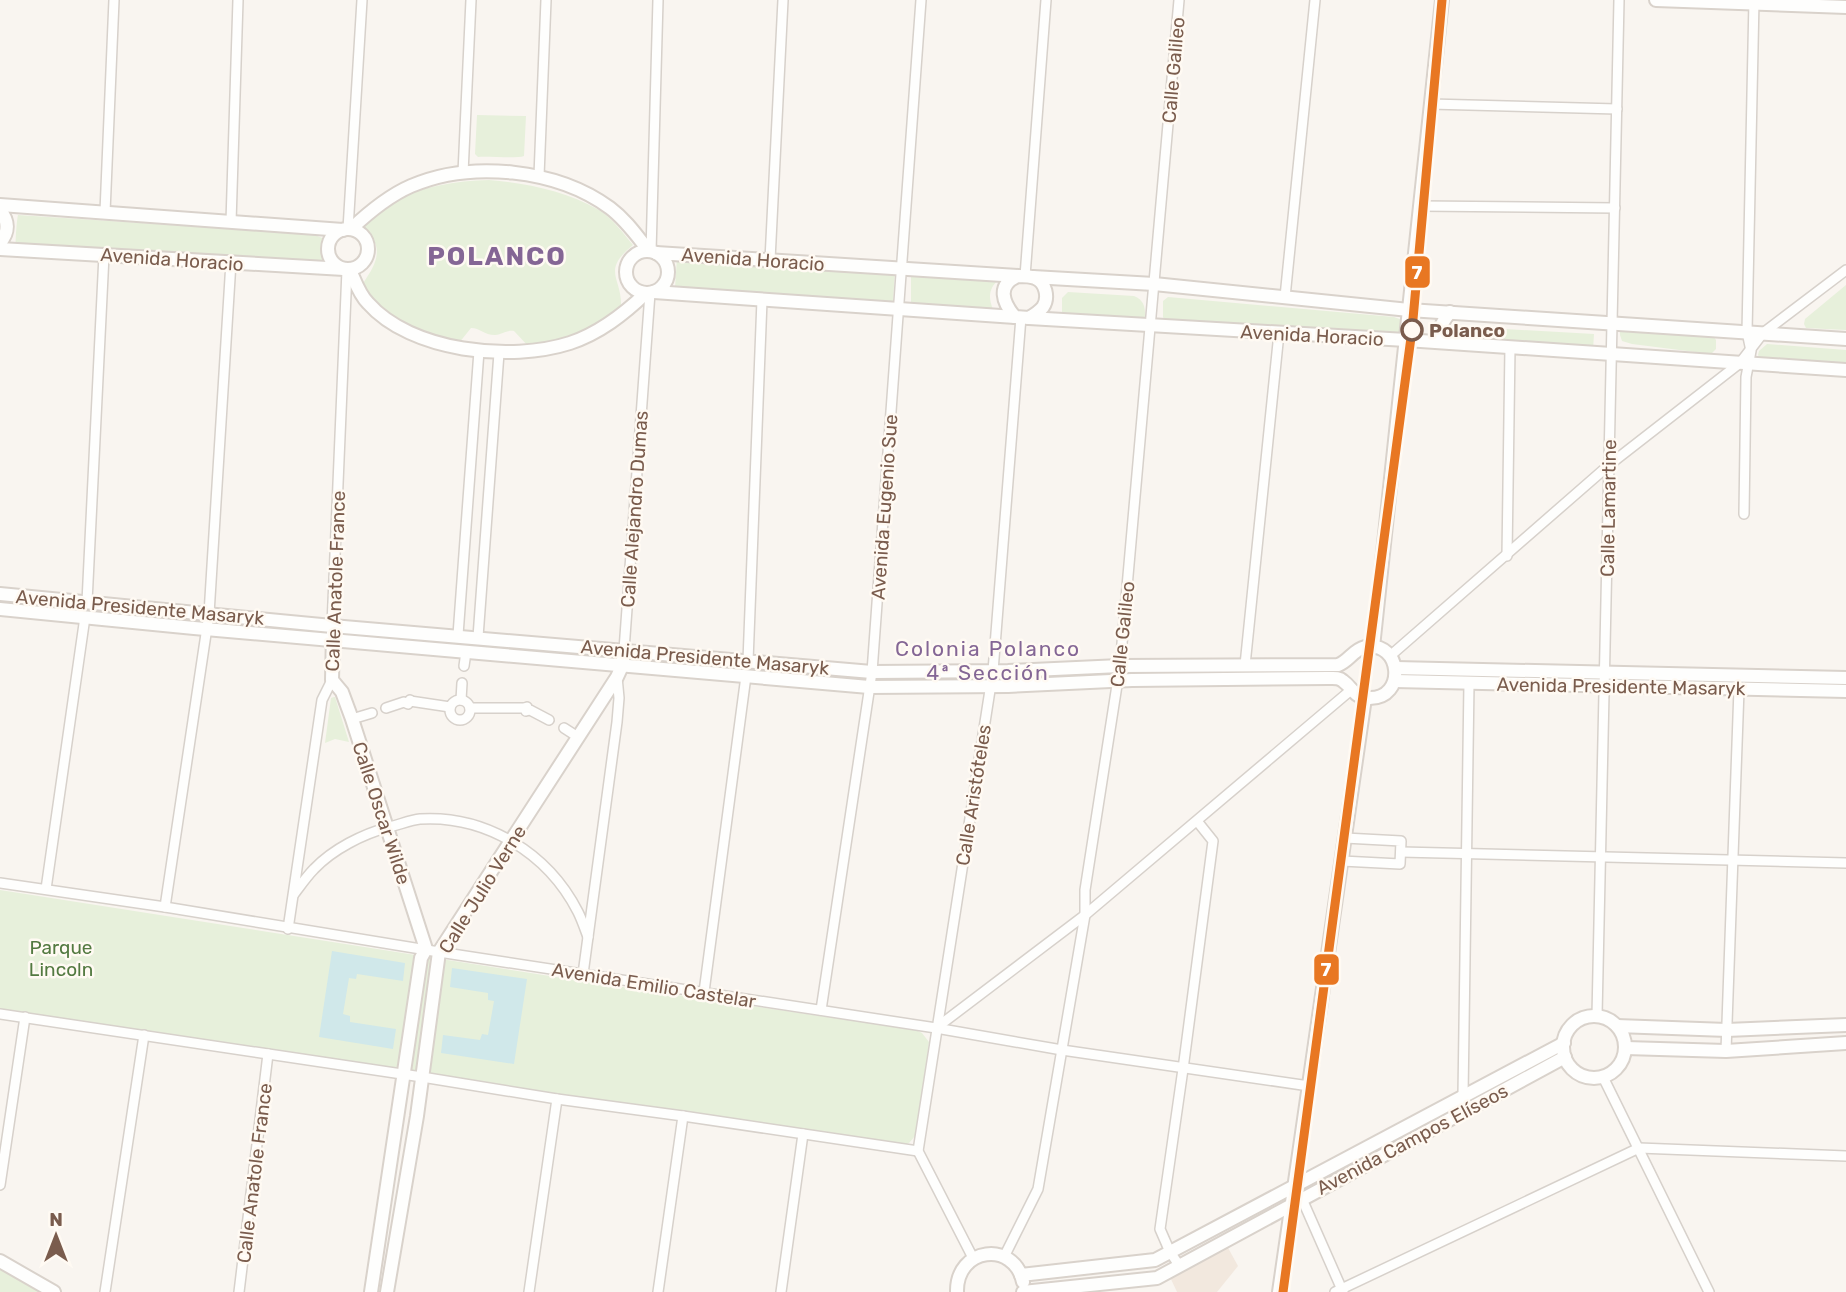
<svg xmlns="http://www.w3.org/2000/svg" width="1846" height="1292" font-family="Rubik,sans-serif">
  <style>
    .residential { fill: #f2e8de }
    .green { fill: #e7f0db }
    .water { fill: #d0e8ea }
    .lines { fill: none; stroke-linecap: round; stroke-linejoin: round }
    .street-casing { stroke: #d7d1cb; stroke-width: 12 }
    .secondary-casing { stroke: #d9d2cb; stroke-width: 16 }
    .street { stroke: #fefefd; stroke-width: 9 }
    .secondary { stroke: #fefefd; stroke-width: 12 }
    .metro-1-casing { stroke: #fffaf3; stroke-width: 14 }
    .metro-1 { stroke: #e87722; stroke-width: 9 }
    .stop-dot { fill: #fffaf3; stroke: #7a5c4d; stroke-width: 3.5 }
    .labels { text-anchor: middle; stroke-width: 5; stroke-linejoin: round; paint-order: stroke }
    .street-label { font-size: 19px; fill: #7a5c4d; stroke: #fffaf3 }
    .stop-label { font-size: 19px; font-weight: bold; fill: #7a5c4d; stroke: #fffaf3; text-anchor: start }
    .park-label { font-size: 19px; fill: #537a41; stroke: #fffaf3 }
    .neighbourhood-label { font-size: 21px; letter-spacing: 2px; fill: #846695; stroke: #fffaf3 }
    .district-label { font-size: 26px; font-weight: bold; letter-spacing: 2px; fill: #846695; stroke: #fffaf3 }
    .line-badge { stroke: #fffaf3; stroke-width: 2.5 }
    .badge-label { font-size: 19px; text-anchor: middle; font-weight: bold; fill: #fff }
  </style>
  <rect width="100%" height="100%" fill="#f9f5f0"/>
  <path class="residential" d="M 1227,1246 L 1238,1266 L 1217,1292 L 1177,1292 L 1170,1277 Z"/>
  <g class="green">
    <path d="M 477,115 L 526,116 L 524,156 C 516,159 489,156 478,157 L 475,154 Z"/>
    <path d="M 489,180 C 525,183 566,191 599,210 C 613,219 623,233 633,245 C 600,272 623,277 621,309 L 603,325 L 559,342 L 529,347 L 514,331 C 506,330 503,334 495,335 C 484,335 480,328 471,328 L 459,343 C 422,334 380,320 363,283 C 378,262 385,245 362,227 C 371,219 381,208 392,202 C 422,186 455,181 489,180 Z"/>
    <path d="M 18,215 L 312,234 L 325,239 L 322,251 L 326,261 L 324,267 L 16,246 C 15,243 17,218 18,215 Z"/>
    <path d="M 677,257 L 895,271 L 893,302 L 675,288 Z"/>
    <path d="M 911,277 L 1000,278 C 988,289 988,297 994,312 L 911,307 Z"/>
    <path d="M 1846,285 L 1846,330 L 1806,328 L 1804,324 L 1805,319 Z"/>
    <path d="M 1068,292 L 1134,296 C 1146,301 1146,311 1144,323 L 1066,320 L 1062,313 L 1062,298 Z"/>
    <path d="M 1168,297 L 1394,317 L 1405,321 L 1404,337 L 1166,323 L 1163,317 L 1163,301 Z"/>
    <path d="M 1452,326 L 1594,334 L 1593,350 L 1461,339 L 1448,334 L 1447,328 Z"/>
    <path d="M 1620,330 L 1713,336 L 1716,340 L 1716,349 L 1711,354 L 1632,344 L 1622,341 L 1620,335 Z"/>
    <path d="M 1767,344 L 1846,350 L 1846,367 L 1760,359 L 1758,355 L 1759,351 Z"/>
    <path d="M 334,697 L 335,697 L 349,742 L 335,739 L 325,743 L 331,698 Z"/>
    <path d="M 0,890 L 582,981 L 916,1030 L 922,1033 L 929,1042 L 916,1135 L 909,1143 L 904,1145 L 561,1095 L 0,1009 Z"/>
    <path d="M 0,1269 L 41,1292 L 0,1292 Z"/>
  </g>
  <g class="water">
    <path d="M 332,951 L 405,963 L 403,981 L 357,974 L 356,979 L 349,978 L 343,1014 L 350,1016 L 350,1022 L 396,1029 L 393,1049 L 319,1037 Z"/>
    <path d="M 452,968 L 527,979 L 514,1064 L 441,1053 L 443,1035 L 480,1040 L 482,1034 L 488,1035 L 494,1001 L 488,1000 L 488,993 L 450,987 Z"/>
  </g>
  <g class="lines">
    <defs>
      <g id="street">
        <path d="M 1430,104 L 1617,109"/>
        <path d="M 463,173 L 471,0"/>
        <path d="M 539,176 L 546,0"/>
        <path d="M 1420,206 L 1615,208"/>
        <path d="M 105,212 L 114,0"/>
        <path d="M 231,222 L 238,0"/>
        <path d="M 348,229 L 362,0"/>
        <path d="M 651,252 L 658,0"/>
        <path d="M 770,260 L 783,0"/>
        <path d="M 1025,276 L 1046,0"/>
        <path d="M 1285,297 L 1315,0"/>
        <path d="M 1744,514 L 1746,377 L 1751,351 L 1747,332 L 1754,0"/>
        <path d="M 1507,556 L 1510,347"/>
        <path d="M 87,602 L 104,255"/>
        <path d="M 332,626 L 347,270"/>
        <path d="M 458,635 L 479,351"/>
        <path d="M 478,637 L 499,353"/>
        <path d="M 624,650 L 650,293"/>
        <path d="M 1390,656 L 1609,465 L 1740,363 L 1763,333 L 1846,270"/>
        <path d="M 748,661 L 762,300"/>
        <path d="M 1245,665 L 1279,333"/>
        <path d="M 464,666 L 466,652"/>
        <circle cx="460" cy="710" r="10"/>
        <path d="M 461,700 L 462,683"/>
        <path d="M 410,701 L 450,707"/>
        <path d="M 527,707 L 525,708 L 526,711 L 530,710 L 549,720"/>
        <path d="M 386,708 L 404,702 L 408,704 L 410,700"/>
        <path d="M 470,708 L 525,708"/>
        <path d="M 352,719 L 372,713"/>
        <path d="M 564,728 L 578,737"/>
        <path d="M 1401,852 L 1846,863"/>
        <path d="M 1342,861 L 1400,864 L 1401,841 L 1345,838"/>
        <path d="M 0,883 L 165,907 L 439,952 L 936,1028 L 1062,1050 L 1309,1086"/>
        <path d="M 46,889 L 85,617"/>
        <path d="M 294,894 C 300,886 307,876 314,869 C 333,849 363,834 389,827 C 399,825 410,820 420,819 C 486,815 548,853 578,912 C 582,920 585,929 588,937"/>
        <path d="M 165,907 L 209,614 L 231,262"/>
        <path d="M 288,929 L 322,700 L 332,680"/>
        <path d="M 583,974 L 617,722 L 619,698 L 617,677"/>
        <path d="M 704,992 L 746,676"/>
        <path d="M 821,1010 L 872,672 L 921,0"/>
        <path d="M 0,1014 L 422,1077 L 557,1099 L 683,1116 L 918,1151"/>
        <path d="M 1597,1016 L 1619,0"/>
        <path d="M 936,1028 L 1085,915 L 1351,690"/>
        <path d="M 1726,1051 L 1739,689"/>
        <path d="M 1603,1077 L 1709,1292"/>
        <path d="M 1465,1100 L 1463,1096 L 1469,683"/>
        <path d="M 0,1185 L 25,1017"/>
        <path d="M 1302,1199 L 1343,1292"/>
        <path d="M 1004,1257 L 1038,1189 L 1085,915 L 1085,890 L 1120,666 L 1179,0"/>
        <path d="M 973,1258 L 918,1151 L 993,671 L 1021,317"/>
        <path d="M 1179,1265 L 1170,1252 L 1160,1229 L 1183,1069 L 1213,841 L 1197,821"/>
        <path d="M 105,1292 L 144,1035"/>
        <path d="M 239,1292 L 268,1054"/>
        <path d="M 529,1292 L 557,1099"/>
        <path d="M 658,1292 L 683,1116"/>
        <path d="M 781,1292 L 803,1134"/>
        <path d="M 1335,1292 L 1639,1148 L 1846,1156"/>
      </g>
      <g id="secondary">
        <path d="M 1656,0 L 1846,7"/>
        <path d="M 0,205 L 343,230"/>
        <path d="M 0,210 C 9,221 9,232 0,243"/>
        <circle cx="348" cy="249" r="20"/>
        <path d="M 351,229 C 369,212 388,196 411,186 C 471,160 557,169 610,208 C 626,220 637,236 649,251"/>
        <path d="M 0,249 L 344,269"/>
        <circle cx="647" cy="272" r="21"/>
        <path d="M 656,253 L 1018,276"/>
        <path d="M 350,270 C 355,281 359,294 368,303 C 411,352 511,362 570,343 C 600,333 624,314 646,293"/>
        <path d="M 1018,276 C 1023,276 1030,276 1035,278 C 1046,282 1049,298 1043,307 C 1039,312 1034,315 1029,318 L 1015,317 C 1003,303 996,285 1018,276 Z"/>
        <path d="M 1033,277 L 1154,284 L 1409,310 L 1846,339"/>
        <path d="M 654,292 L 1015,317"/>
        <path d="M 1450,312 C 1442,323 1436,329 1445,341 L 1452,343"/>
        <path d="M 1029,318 L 1406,340 L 1846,370"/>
        <path d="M 0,594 L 332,626 L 872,672 L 1008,671 L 1120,666 L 1338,665 C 1349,661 1353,650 1365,647 C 1402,640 1407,699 1369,698 C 1354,698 1353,688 1343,681 C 1339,677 1333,678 1328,678 L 1132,680 L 1008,686 L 869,687 L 194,628 L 0,609"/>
        <path d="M 333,633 L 332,680 L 342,692 L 352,719 L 426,949 L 421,958 L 371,1292"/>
        <path d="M 1373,647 L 1442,0"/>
        <path d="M 1396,668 L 1846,678"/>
        <path d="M 1395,681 L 1846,691"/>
        <circle cx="1594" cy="1047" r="31"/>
        <path d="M 1617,1026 L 1727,1030 L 1846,1025"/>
        <path d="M 1626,1048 L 1726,1051 L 1846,1043"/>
        <path d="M 0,1261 L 54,1292"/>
        <path d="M 1021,1275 L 1155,1260 L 1564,1043"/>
        <path d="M 387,1292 L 417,1116 L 439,952 L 617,677 L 623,664 L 623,657"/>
        <path d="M 957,1292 C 956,1247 1014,1240 1023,1282"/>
        <path d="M 1023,1292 L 1157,1278 L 1565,1057"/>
        <path d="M 1279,1292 L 1365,698"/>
      </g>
    </defs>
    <use href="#street" class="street-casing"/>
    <use href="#secondary" class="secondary-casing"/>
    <use href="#street" class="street"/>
    <use href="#secondary" class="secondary"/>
    <defs>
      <path id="metro-1" d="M 1283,1292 L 1412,330 L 1442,0"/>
    </defs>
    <use href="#metro-1" class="metro-1-casing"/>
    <use href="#metro-1" class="metro-1"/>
  </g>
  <circle class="stop-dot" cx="1412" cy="330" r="10"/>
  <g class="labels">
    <g class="street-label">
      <text transform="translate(1173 70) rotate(-85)" y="7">Calle Galileo</text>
      <text transform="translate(172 259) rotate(4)" y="7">Avenida Horacio</text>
      <text transform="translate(753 259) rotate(4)" y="7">Avenida Horacio</text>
      <text transform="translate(1312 335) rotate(3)" y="7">Avenida Horacio</text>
      <text transform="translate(884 507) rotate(-86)" y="7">Avenida Eugenio Sue</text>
      <text transform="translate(1608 508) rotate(-89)" y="7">Calle Lamartine</text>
      <text transform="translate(634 509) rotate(-86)" y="7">Calle Alejandro Dumas</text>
      <text transform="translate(335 581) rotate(-88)" y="7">Calle Anatole France</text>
      <text transform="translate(140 607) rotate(5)" y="7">Avenida Presidente Masaryk</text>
      <text transform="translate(1122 634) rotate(-84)" y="7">Calle Galileo</text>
      <text transform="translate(705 657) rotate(5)" y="7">Avenida Presidente Masaryk</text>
      <text transform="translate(1621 686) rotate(1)" y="7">Avenida Presidente Masaryk</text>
      <text transform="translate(973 795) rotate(-81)" y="7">Calle Aristóteles</text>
      <text transform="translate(382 813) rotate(72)" y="7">Calle Oscar Wilde</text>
      <text transform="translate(482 889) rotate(-58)" y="7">Calle Julio Verne</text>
      <text transform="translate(654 985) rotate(9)" y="7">Avenida Emilio Castelar</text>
      <text transform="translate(1412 1139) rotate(-28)" y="7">Avenida Campos Elíseos</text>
      <text transform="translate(254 1173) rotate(-83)" y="7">Calle Anatole France</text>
    </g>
    <g class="stop-label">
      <text x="1429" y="337">Polanco</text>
    </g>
    <g class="park-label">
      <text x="61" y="954">Parque<tspan x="61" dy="22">Lincoln</tspan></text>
    </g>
    <g class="neighbourhood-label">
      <text x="988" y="656">Colonia Polanco<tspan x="988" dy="24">4ª Sección</tspan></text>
    </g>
    <g class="district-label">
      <text x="497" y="265">POLANCO</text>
    </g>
  </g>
  <g class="line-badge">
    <rect x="1404" y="255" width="27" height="34" rx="7" fill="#e87722"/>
    <rect x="1313" y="953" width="27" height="33" rx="7" fill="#e87722"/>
  </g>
  <g class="badge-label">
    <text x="1417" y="279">7</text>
    <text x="1326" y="976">7</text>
  </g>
  <g transform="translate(56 1236)" stroke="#fffaf3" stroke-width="5" paint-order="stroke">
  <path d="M0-5L12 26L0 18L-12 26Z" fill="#7a5c4d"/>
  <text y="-10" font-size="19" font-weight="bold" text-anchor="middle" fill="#7a5c4d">N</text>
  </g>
</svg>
